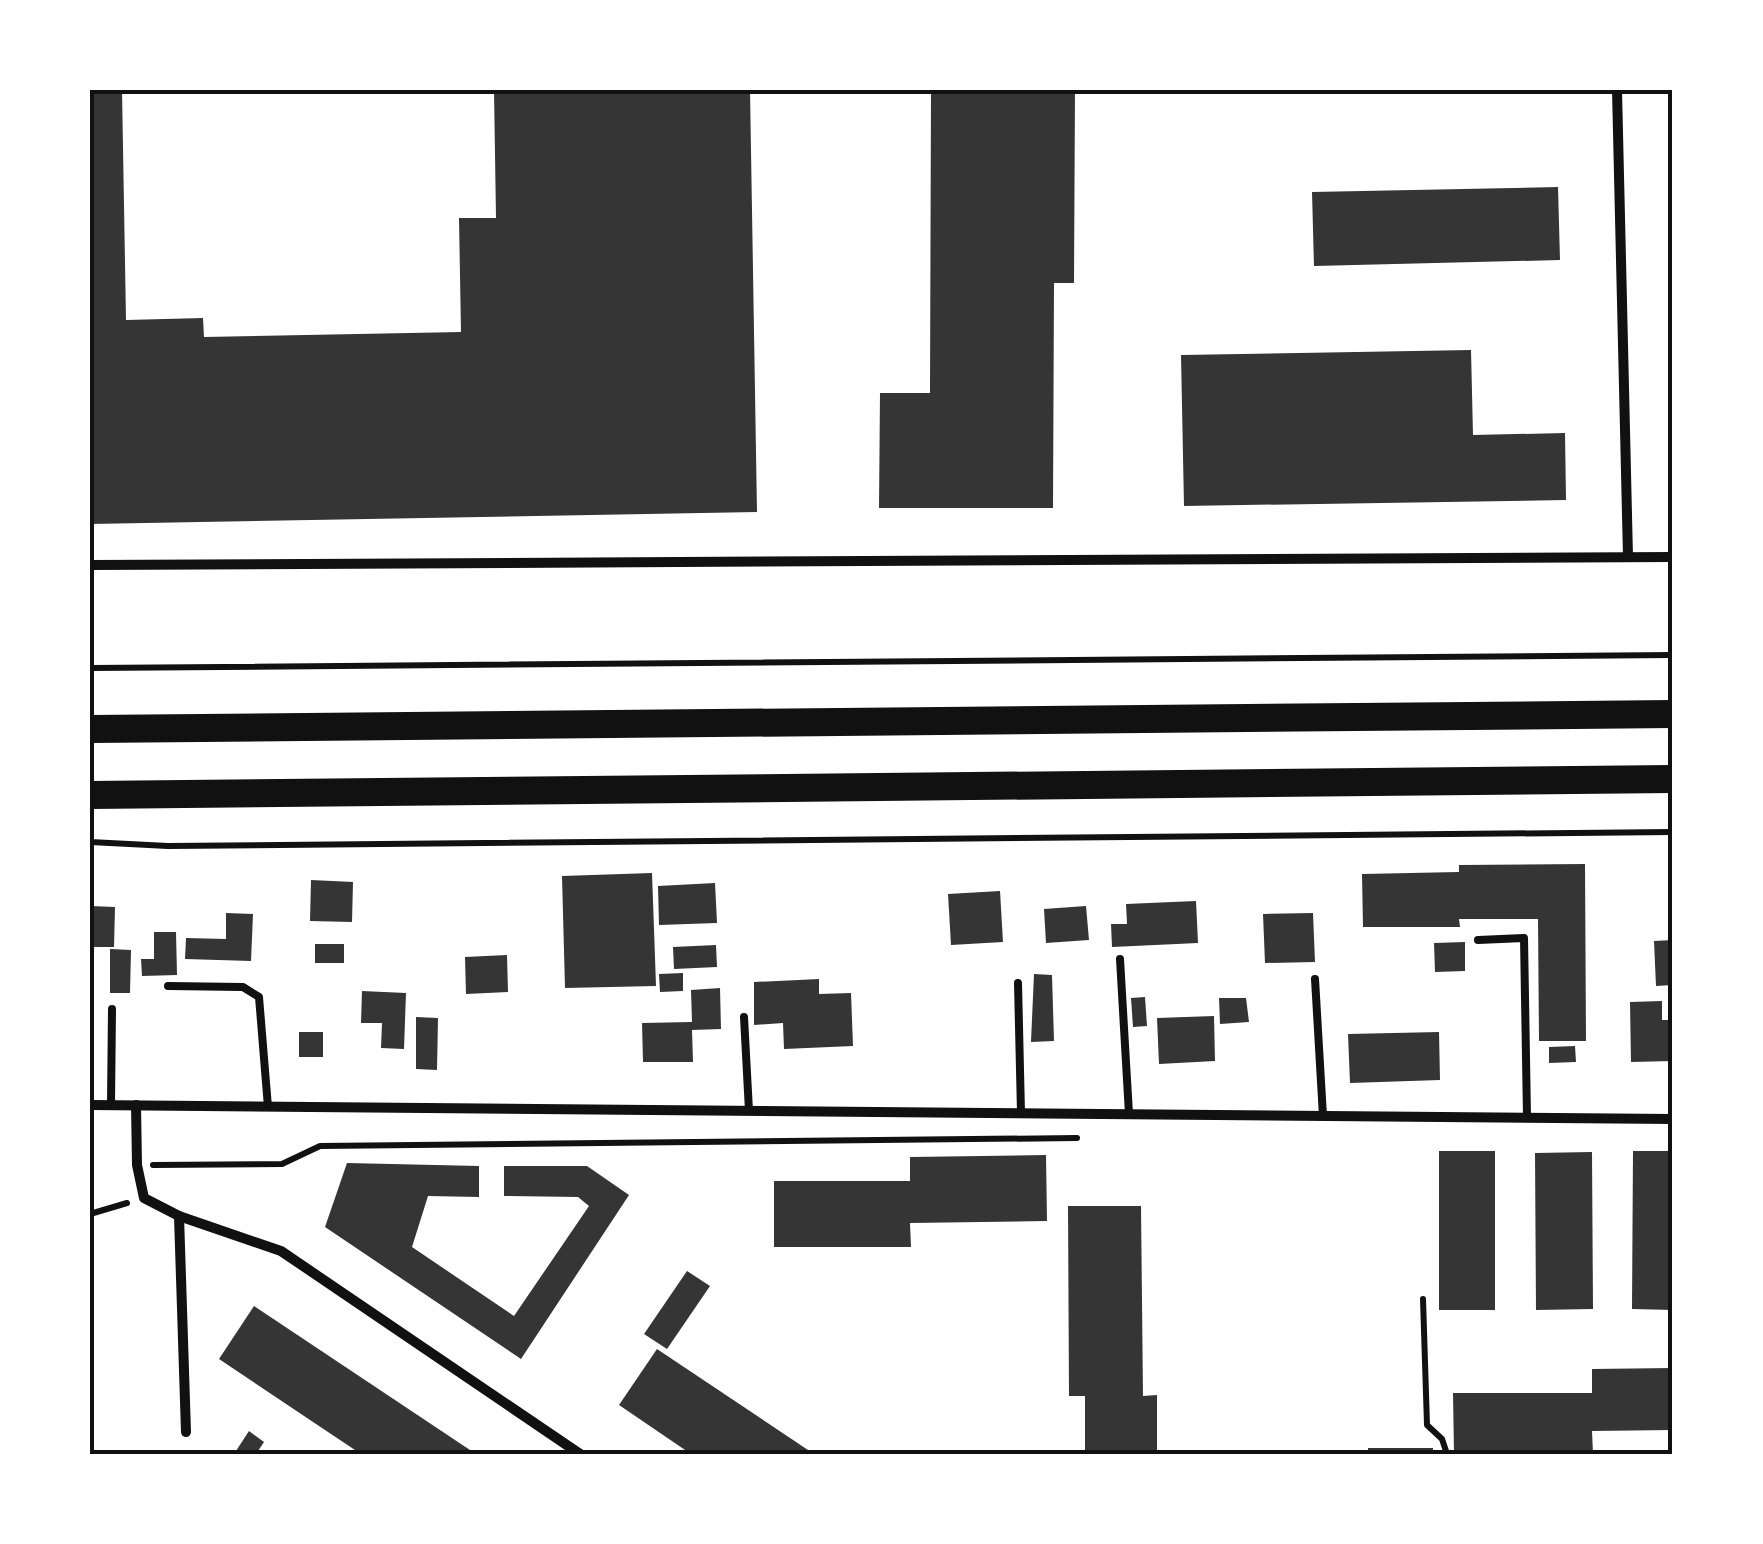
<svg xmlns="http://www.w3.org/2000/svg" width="1763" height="1544" font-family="'Sofia Sans Condensed',sans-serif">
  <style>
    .building { fill: #353535 }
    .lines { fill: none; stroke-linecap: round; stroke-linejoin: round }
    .path { stroke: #111; stroke-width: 6 }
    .service { stroke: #111; stroke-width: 8 }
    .minor { stroke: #111; stroke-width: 10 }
    .trunk { stroke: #111; stroke-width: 28 }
    .neatline { fill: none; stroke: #111; stroke-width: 4 }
  </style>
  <rect width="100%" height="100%" fill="#fff"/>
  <g class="building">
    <path d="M 90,90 L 122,90 L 126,320 L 203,318 L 204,337 L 461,332 L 459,218 L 496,218 L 494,90 L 750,90 L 757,512 L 90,524 Z"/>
    <path d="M 931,90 L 1075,90 L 1074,283 L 1054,283 L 1053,508 L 879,508 L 880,393 L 930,393 Z"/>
    <path d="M 1558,187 L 1560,260 L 1314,266 L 1312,192 Z"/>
    <path d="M 1471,350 L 1473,435 L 1565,433 L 1566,500 L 1184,506 L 1181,355 Z"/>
    <path d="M 1585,864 L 1586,1041 L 1539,1041 L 1538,919 L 1459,919 L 1460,927 L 1363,927 L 1362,874 L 1459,872 L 1459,865 Z"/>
    <path d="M 652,873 L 656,986 L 565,988 L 562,876 Z"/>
    <path d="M 311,880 L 353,882 L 352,922 L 310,921 Z"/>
    <path d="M 715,883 L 717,923 L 659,925 L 658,886 Z"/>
    <path d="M 1000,891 L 1003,942 L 951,945 L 948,894 Z"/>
    <path d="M 1196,901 L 1198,943 L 1112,947 L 1111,924 L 1127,924 L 1126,904 Z"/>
    <path d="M 90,906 L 115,907 L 114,947 L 90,947 Z"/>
    <path d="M 1086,906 L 1089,940 L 1046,943 L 1044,909 Z"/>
    <path d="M 226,913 L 253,914 L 251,961 L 185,959 L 186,938 L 226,939 Z"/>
    <path d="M 1313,913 L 1315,962 L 1265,963 L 1263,914 Z"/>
    <path d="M 154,932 L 176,932 L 177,975 L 142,976 L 141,959 L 154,959 Z"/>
    <path d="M 1673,940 L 1673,985 L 1656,986 L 1654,941 Z"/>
    <path d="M 1465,942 L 1465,971 L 1435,972 L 1434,943 Z"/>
    <rect x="315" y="944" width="29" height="19"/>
    <path d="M 716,945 L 717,967 L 674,969 L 673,947 Z"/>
    <path d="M 110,949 L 131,950 L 130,993 L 110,993 Z"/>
    <path d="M 507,955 L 508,992 L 466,994 L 465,957 Z"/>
    <path d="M 683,973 L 683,991 L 660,992 L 659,974 Z"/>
    <path d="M 1034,974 L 1052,975 L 1054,1041 L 1031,1042 Z"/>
    <path d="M 819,979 L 819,994 L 851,993 L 853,1046 L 784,1049 L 783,1023 L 754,1025 L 754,982 Z"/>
    <path d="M 720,988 L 721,1029 L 692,1030 L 693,1062 L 643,1062 L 642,1023 L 692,1022 L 691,990 Z"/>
    <path d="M 362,991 L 406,993 L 404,1049 L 381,1048 L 382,1023 L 361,1023 Z"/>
    <path d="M 1145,997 L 1147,1026 L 1133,1027 L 1131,998 Z"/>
    <path d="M 1219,998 L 1246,998 L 1249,1022 L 1220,1024 Z"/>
    <path d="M 1662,1001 L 1662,1020 L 1673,1020 L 1673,1061 L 1631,1062 L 1630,1002 Z"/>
    <path d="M 1214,1016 L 1215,1061 L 1159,1064 L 1157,1018 Z"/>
    <path d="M 416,1017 L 438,1018 L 437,1070 L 416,1069 Z"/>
    <rect x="299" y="1032" width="24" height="25"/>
    <path d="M 1439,1032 L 1440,1080 L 1350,1083 L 1348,1034 Z"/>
    <path d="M 1575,1046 L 1576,1062 L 1549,1063 L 1549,1047 Z"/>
    <rect x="1439" y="1151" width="56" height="159"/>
    <path d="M 1633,1151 L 1673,1151 L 1673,1310 L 1632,1309 Z"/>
    <path d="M 1592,1152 L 1593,1309 L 1536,1310 L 1535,1153 Z"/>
    <path d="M 1046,1155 L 1047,1221 L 910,1223 L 911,1247 L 774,1247 L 774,1181 L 910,1181 L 910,1157 Z"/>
    <path d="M 347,1163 L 479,1166 L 479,1197 L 428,1196 L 412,1247 L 514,1316 L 589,1206 L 578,1197 L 504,1196 L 504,1166 L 587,1166 L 629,1195 L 521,1359 L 325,1227 Z"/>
    <path d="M 1068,1206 L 1141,1206 L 1143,1396 L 1157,1395 L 1157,1454 L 1085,1454 L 1085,1396 L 1069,1396 Z"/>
    <path d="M 687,1271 L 710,1286 L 667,1349 L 644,1334 Z"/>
    <path d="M 254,1306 L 476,1454 L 361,1454 L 328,1432 L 219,1359 Z"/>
    <path d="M 657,1349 L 814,1454 L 691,1454 L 619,1405 Z"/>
    <path d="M 1673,1368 L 1673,1430 L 1592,1431 L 1593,1454 L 1454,1454 L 1453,1393 L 1592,1393 L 1592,1369 Z"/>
    <path d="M 249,1431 L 264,1442 L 256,1454 L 234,1454 Z"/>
    <rect x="1368" y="1448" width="65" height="6"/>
  </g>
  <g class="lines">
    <g class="path">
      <path d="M 90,668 L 1673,655"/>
      <path d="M 90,842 L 168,846 L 1673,832"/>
      <path d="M 153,1165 L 282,1164 L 320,1146 L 1077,1138"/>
      <path d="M 90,1214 L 127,1203"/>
      <path d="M 1423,1299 L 1427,1425 L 1442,1439 L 1447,1454"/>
    </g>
    <g class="service">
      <path d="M 1478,940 L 1524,938 L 1527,1117"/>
      <path d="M 1120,959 L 1129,1114"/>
      <path d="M 1315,979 L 1323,1116"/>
      <path d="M 1018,983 L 1021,1113"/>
      <path d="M 168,986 L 243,987 L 259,997 L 268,1107"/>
      <path d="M 744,1017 L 749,1111"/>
      <path d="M 111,1105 L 112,1009"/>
    </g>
    <g class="minor">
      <path d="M 1617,90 L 1628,557"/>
      <path d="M 90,565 L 1673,557"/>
      <path d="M 90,1105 L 1673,1119"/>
      <path d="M 136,1105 L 137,1165 L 144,1198 L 179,1216 L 281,1251 L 580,1454"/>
      <path d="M 179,1216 L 186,1432"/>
    </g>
    <g class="trunk">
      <path d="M 90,729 L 1673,714"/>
      <path d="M 90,795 L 1673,779"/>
    </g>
  </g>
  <rect width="1763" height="1544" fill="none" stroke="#ffffff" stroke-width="185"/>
  <rect x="92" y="92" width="1578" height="1360" class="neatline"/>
</svg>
